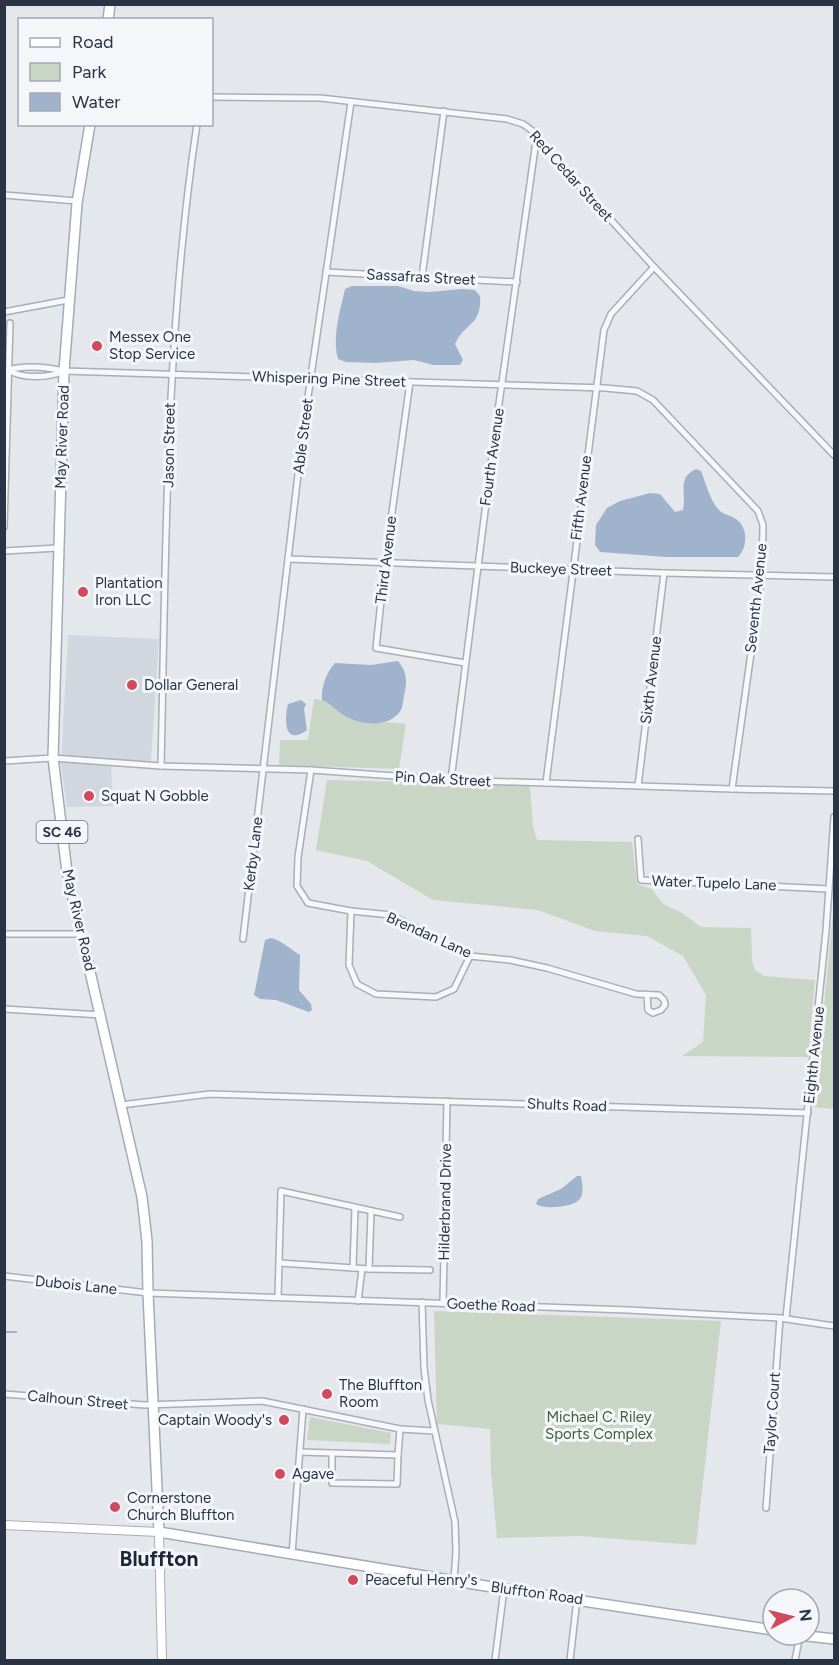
<svg xmlns="http://www.w3.org/2000/svg" width="839" height="1665" font-family="Figtree,sans-serif">
  <style>
    .built { fill: #d2d6de }
    .green { fill: #c9d6c5 }
    .water { fill: #9fb4cc }
    .lines { fill: none; stroke-linecap: round; stroke-linejoin: round }
    .stream { stroke: #9fb4cc; stroke-width: 2 }
    .street-casing { stroke: #a9aeb7; stroke-width: 8 }
    .secondary-casing { stroke: #a9aeb7; stroke-width: 10 }
    .primary-casing { stroke: #a3abb8; stroke-width: 12 }
    .street { stroke: #f7f8fa; stroke-width: 5 }
    .secondary { stroke: #fff; stroke-width: 8 }
    .primary { stroke: #fff; stroke-width: 9 }
    .poi-dot { fill: #d1495b; stroke: #f4f6f9; stroke-width: 2 }
    .labels { text-anchor: middle; stroke-width: 6; stroke-linejoin: round; paint-order: stroke }
    .shield { fill: #f4f6f9; stroke: #676e7b; stroke-width: 1.5 }
    .shield-label { font-size: 14px; font-weight: bold; fill: #2b3445 }
    .street-label { font-size: 15px; fill: #2b3445; stroke: #f4f6f9 }
    .poi-label { font-size: 15px; fill: #2b3445; stroke: #f4f6f9; text-anchor: start }
    .park-label { font-size: 15px; fill: #3f6138; stroke: #f4f6f9 }
    .district-label { font-size: 21px; font-weight: bold; fill: #1d2536; stroke: #f4f6f9 }
  </style>
  <rect width="100%" height="100%" fill="#e4e7ec"/>
  <path class="built" d="M 68,635 L 159,639 L 151,761 L 111,760 L 113,806 L 67,807 L 61,765 Z"/>
  <g class="green">
    <path d="M 314,699 C 333,701 331,708 344,715 C 365,726 384,720 406,724 L 399,769 L 279,765 L 280,740 L 308,740 Z"/>
    <path d="M 327,780 L 530,785 L 533,826 L 537,840 L 632,842 L 637,884 L 652,889 L 663,904 L 682,913 L 701,927 L 751,928 L 752,961 L 755,970 L 764,976 L 815,980 L 808,1057 L 682,1056 L 703,1042 L 706,995 L 683,956 L 647,936 L 595,931 L 538,910 L 433,900 L 367,861 L 316,850 Z"/>
    <path d="M 834,903 L 834,1109 L 814,1107 Z"/>
    <path d="M 434,1311 L 721,1321 L 696,1545 L 579,1536 L 497,1538 L 491,1473 L 490,1429 L 437,1424 Z"/>
    <path d="M 310,1417 L 391,1433 L 390,1444 L 307,1440 Z"/>
  </g>
  <g class="water">
    <path d="M 352,286 L 398,286 L 414,291 L 430,292 L 462,289 L 475,290 L 480,296 C 482,326 465,322 455,344 L 463,360 L 460,365 L 433,365 L 414,360 L 376,363 L 346,362 L 338,359 C 332,337 340,311 345,289 Z"/>
    <path d="M 696,469 L 701,471 C 706,483 710,501 719,510 C 724,515 731,515 736,519 C 748,527 748,547 738,557 L 666,557 L 600,552 L 595,545 L 596,525 L 607,508 L 620,501 L 650,493 L 660,494 L 675,512 L 683,510 C 687,494 676,478 696,469 Z"/>
    <path d="M 398,661 C 408,673 407,682 404,696 C 403,700 403,707 401,710 C 389,729 361,725 345,716 C 336,711 332,704 322,700 C 321,687 326,673 335,663 L 371,665 Z"/>
    <path d="M 301,700 L 306,704 L 304,709 L 307,730 C 284,747 284,719 288,704 Z"/>
    <path d="M 271,938 C 281,940 290,949 300,955 L 299,990 L 311,1004 L 312,1010 L 309,1012 L 276,1000 L 260,999 L 254,995 L 265,940 Z"/>
    <path d="M 577,1176 L 581,1176 C 582,1183 585,1194 579,1200 C 572,1207 545,1210 536,1204 L 538,1199 L 561,1189 Z"/>
  </g>
  <g class="lines">
    <path class="stream" d="M 4,1332 L 16,1332"/>
    <defs>
      <g id="street">
        <path d="M 212,97 L 320,98 L 507,119 L 523,124 L 537,134 L 544,147 L 654,267 L 834,455"/>
        <path d="M 4,195 L 77,201"/>
        <path d="M 326,272 L 517,282"/>
        <path d="M 422,277 L 444,111"/>
        <path d="M 4,312 L 68,300"/>
        <path d="M 64,371 C 49,378 22,379 8,370 C 26,365 46,367 64,371 L 605,388 L 637,391 L 653,400 L 758,511 L 763,525 L 762,574 L 732,789"/>
        <path d="M 410,382 L 385,563 L 376,648 L 465,663"/>
        <path d="M 4,527 L 10,323"/>
        <path d="M 4,551 L 58,548"/>
        <path d="M 288,559 L 664,573 L 834,577"/>
        <path d="M 4,761 L 53,758 L 161,766 L 311,770 L 451,780 L 732,789 L 834,791"/>
        <path d="M 161,766 C 166,552 165,337 197,124"/>
        <path d="M 311,770 L 298,857 L 297,886 L 308,903 L 351,911 L 391,915 L 470,956 L 510,960 L 547,968 L 636,994 L 659,995 L 664,1000 L 665,1005 L 661,1010 L 653,1013 L 648,1010 L 647,995"/>
        <path d="M 451,780 L 495,432 L 537,134"/>
        <path d="M 546,783 L 604,330 L 611,314 L 654,267"/>
        <path d="M 638,786 L 664,573"/>
        <path d="M 638,839 L 641,880 L 829,889"/>
        <path d="M 351,911 L 349,965 L 357,984 L 376,994 L 436,997 L 454,989 L 470,956"/>
        <path d="M 4,934 L 83,934"/>
        <path d="M 243,939 L 304,424 L 351,102"/>
        <path d="M 4,1009 L 101,1015"/>
        <path d="M 121,1105 L 210,1094 L 808,1113"/>
        <path d="M 280,1263 L 369,1269 L 430,1270"/>
        <path d="M 353,1268 L 355,1208"/>
        <path d="M 369,1269 L 371,1211"/>
        <path d="M 4,1276 L 148,1293 L 628,1310 L 780,1318 L 834,1326"/>
        <path d="M 278,1297 L 281,1191 L 400,1217"/>
        <path d="M 358,1301 L 362,1269"/>
        <path d="M 422,1302 L 424,1368 L 428,1400 L 455,1522 L 456,1552 L 454,1580"/>
        <path d="M 443,1303 L 447,1101"/>
        <path d="M 786,1318 L 826,931 L 834,817"/>
        <path d="M 4,1394 L 145,1405 L 262,1401 L 400,1429 L 434,1431"/>
        <path d="M 300,1452 L 398,1455 L 400,1429"/>
        <path d="M 332,1453 L 332,1483 L 397,1484 L 398,1455"/>
        <path d="M 766,1508 L 780,1318"/>
        <path d="M 292,1554 L 303,1409"/>
        <path d="M 495,1660 L 504,1589"/>
        <path d="M 570,1660 L 577,1599"/>
        <path d="M 795,1660 L 800,1635"/>
      </g>
      <path id="secondary" d="M 4,1525 L 159,1532 L 162,1660"/>
      <g id="primary">
        <path d="M 108,20 L 110,4"/>
        <path d="M 90,124 L 77,203 L 64,371 L 53,758 L 67,872 L 142,1197 L 147,1241 L 148,1293 L 159,1532 L 504,1589 L 773,1630"/>
        <path d="M 799,1635 L 834,1639"/>
      </g>
    </defs>
    <use href="#street" class="street-casing"/>
    <use href="#secondary" class="secondary-casing"/>
    <use href="#primary" class="primary-casing"/>
    <use href="#street" class="street"/>
    <use href="#secondary" class="secondary"/>
    <use href="#primary" class="primary"/>
  </g>
  <g class="poi-dot">
    <circle cx="97" cy="346" r="6"/>
    <circle cx="83" cy="592" r="6"/>
    <circle cx="132" cy="685" r="6"/>
    <circle cx="89" cy="796" r="6"/>
    <circle cx="327" cy="1394" r="6"/>
    <circle cx="284" cy="1420" r="6"/>
    <circle cx="280" cy="1474" r="6"/>
    <circle cx="115" cy="1507" r="6"/>
    <circle cx="353" cy="1580" r="6"/>
  </g>
  <g class="labels">
    <rect class="shield" x="36.5" y="821" width="51" height="22" rx="4.5"/>
    <g class="shield-label">
      <text x="62" y="837">SC 46</text>
    </g>
    <g class="street-label">
      <text transform="translate(571 176) rotate(48)" y="5">Red Cedar Street</text>
      <text transform="translate(421 277) rotate(3)" y="5">Sassafras Street</text>
      <text transform="translate(329 379) rotate(2)" y="5">Whispering Pine Street</text>
      <text transform="translate(303 436) rotate(-83)" y="5">Able Street</text>
      <text transform="translate(62 437) rotate(-88)" y="5">May River Road</text>
      <text transform="translate(169 445) rotate(-89)" y="5">Jason Street</text>
      <text transform="translate(492 457) rotate(-82)" y="5">Fourth Avenue</text>
      <text transform="translate(581 498) rotate(-83)" y="5">Fifth Avenue</text>
      <text transform="translate(386 560) rotate(-83)" y="5">Third Avenue</text>
      <text transform="translate(561 569) rotate(2)" y="5">Buckeye Street</text>
      <text transform="translate(756 598) rotate(-84)" y="5">Seventh Avenue</text>
      <text transform="translate(651 680) rotate(-83)" y="5">Sixth Avenue</text>
      <text transform="translate(443 779) rotate(3)" y="5">Pin Oak Street</text>
      <text transform="translate(253 854) rotate(-83)" y="5">Kerby Lane</text>
      <text transform="translate(714 883) rotate(2)" y="5">Water Tupelo Lane</text>
      <text transform="translate(79 920) rotate(77)" y="5">May River Road</text>
      <text transform="translate(429 935) rotate(24)" y="5">Brendan Lane</text>
      <text transform="translate(814 1055) rotate(-84)" y="5">Eighth Avenue</text>
      <text transform="translate(567 1105) rotate(2)" y="5">Shults Road</text>
      <text transform="translate(445 1202) rotate(-89)" y="5">Hilderbrand Drive</text>
      <text transform="translate(76 1285) rotate(6)" y="5">Dubois Lane</text>
      <text transform="translate(491 1305) rotate(2)" y="5">Goethe Road</text>
      <text transform="translate(78 1400) rotate(5)" y="5">Calhoun Street</text>
      <text transform="translate(772 1413) rotate(-86)" y="5">Taylor Court</text>
      <text transform="translate(537 1593) rotate(8)" y="5">Bluffton Road</text>
    </g>
    <g class="poi-label">
      <text x="109" y="342">Messex One<tspan x="109" dy="17">Stop Service</tspan></text>
      <text x="95" y="588">Plantation<tspan x="95" dy="17">Iron LLC</tspan></text>
      <text x="144" y="690">Dollar General</text>
      <text x="101" y="801">Squat N Gobble</text>
      <text x="339" y="1390">The Bluffton<tspan x="339" dy="17">Room</tspan></text>
      <text x="272" y="1425" text-anchor="end">Captain Woody's</text>
      <text x="292" y="1479">Agave</text>
      <text x="127" y="1503">Cornerstone<tspan x="127" dy="17">Church Bluffton</tspan></text>
      <text x="365" y="1585">Peaceful Henry's</text>
    </g>
    <g class="park-label">
      <text x="599" y="1422">Michael C. Riley<tspan x="599" dy="17">Sports Complex</tspan></text>
    </g>
    <g class="district-label">
      <text x="159" y="1566">Bluffton</text>
    </g>
  </g>
  <rect width="839" height="1665" fill="none" stroke="#2b3445" stroke-width="12"/>
  <rect x="18" y="18" width="195" height="108" fill="#f4f6f9" stroke="#a4a8b1" stroke-width="1.5"/>
  <rect x="30" y="38" width="30" height="9" fill="#ffffff" stroke="#a4a8b1" stroke-width="1.5"/>
  <text x="72" y="48" font-size="18" fill="#2b3445">Road</text>
  <rect x="30" y="63" width="30" height="18" fill="#c9d6c5" stroke="#a4a8b1" stroke-width="1.5"/>
  <text x="72" y="78" font-size="18" fill="#2b3445">Park</text>
  <rect x="30" y="93" width="30" height="18" fill="#9fb4cc" stroke="#a4a8b1" stroke-width="1.5"/>
  <text x="72" y="108" font-size="18" fill="#2b3445">Water</text>
  <g transform="translate(791 1617) rotate(83)"><circle r="28" fill="#f4f6f9" stroke="#a4a8b1" stroke-width="1.5"/>
  <path d="M0-4.5L10 22L0 15L-10 22Z" fill="#d1495b"/>
  <text y="-9" font-size="16" font-weight="bold" text-anchor="middle" fill="#2b3445">N</text>
  </g>
</svg>
